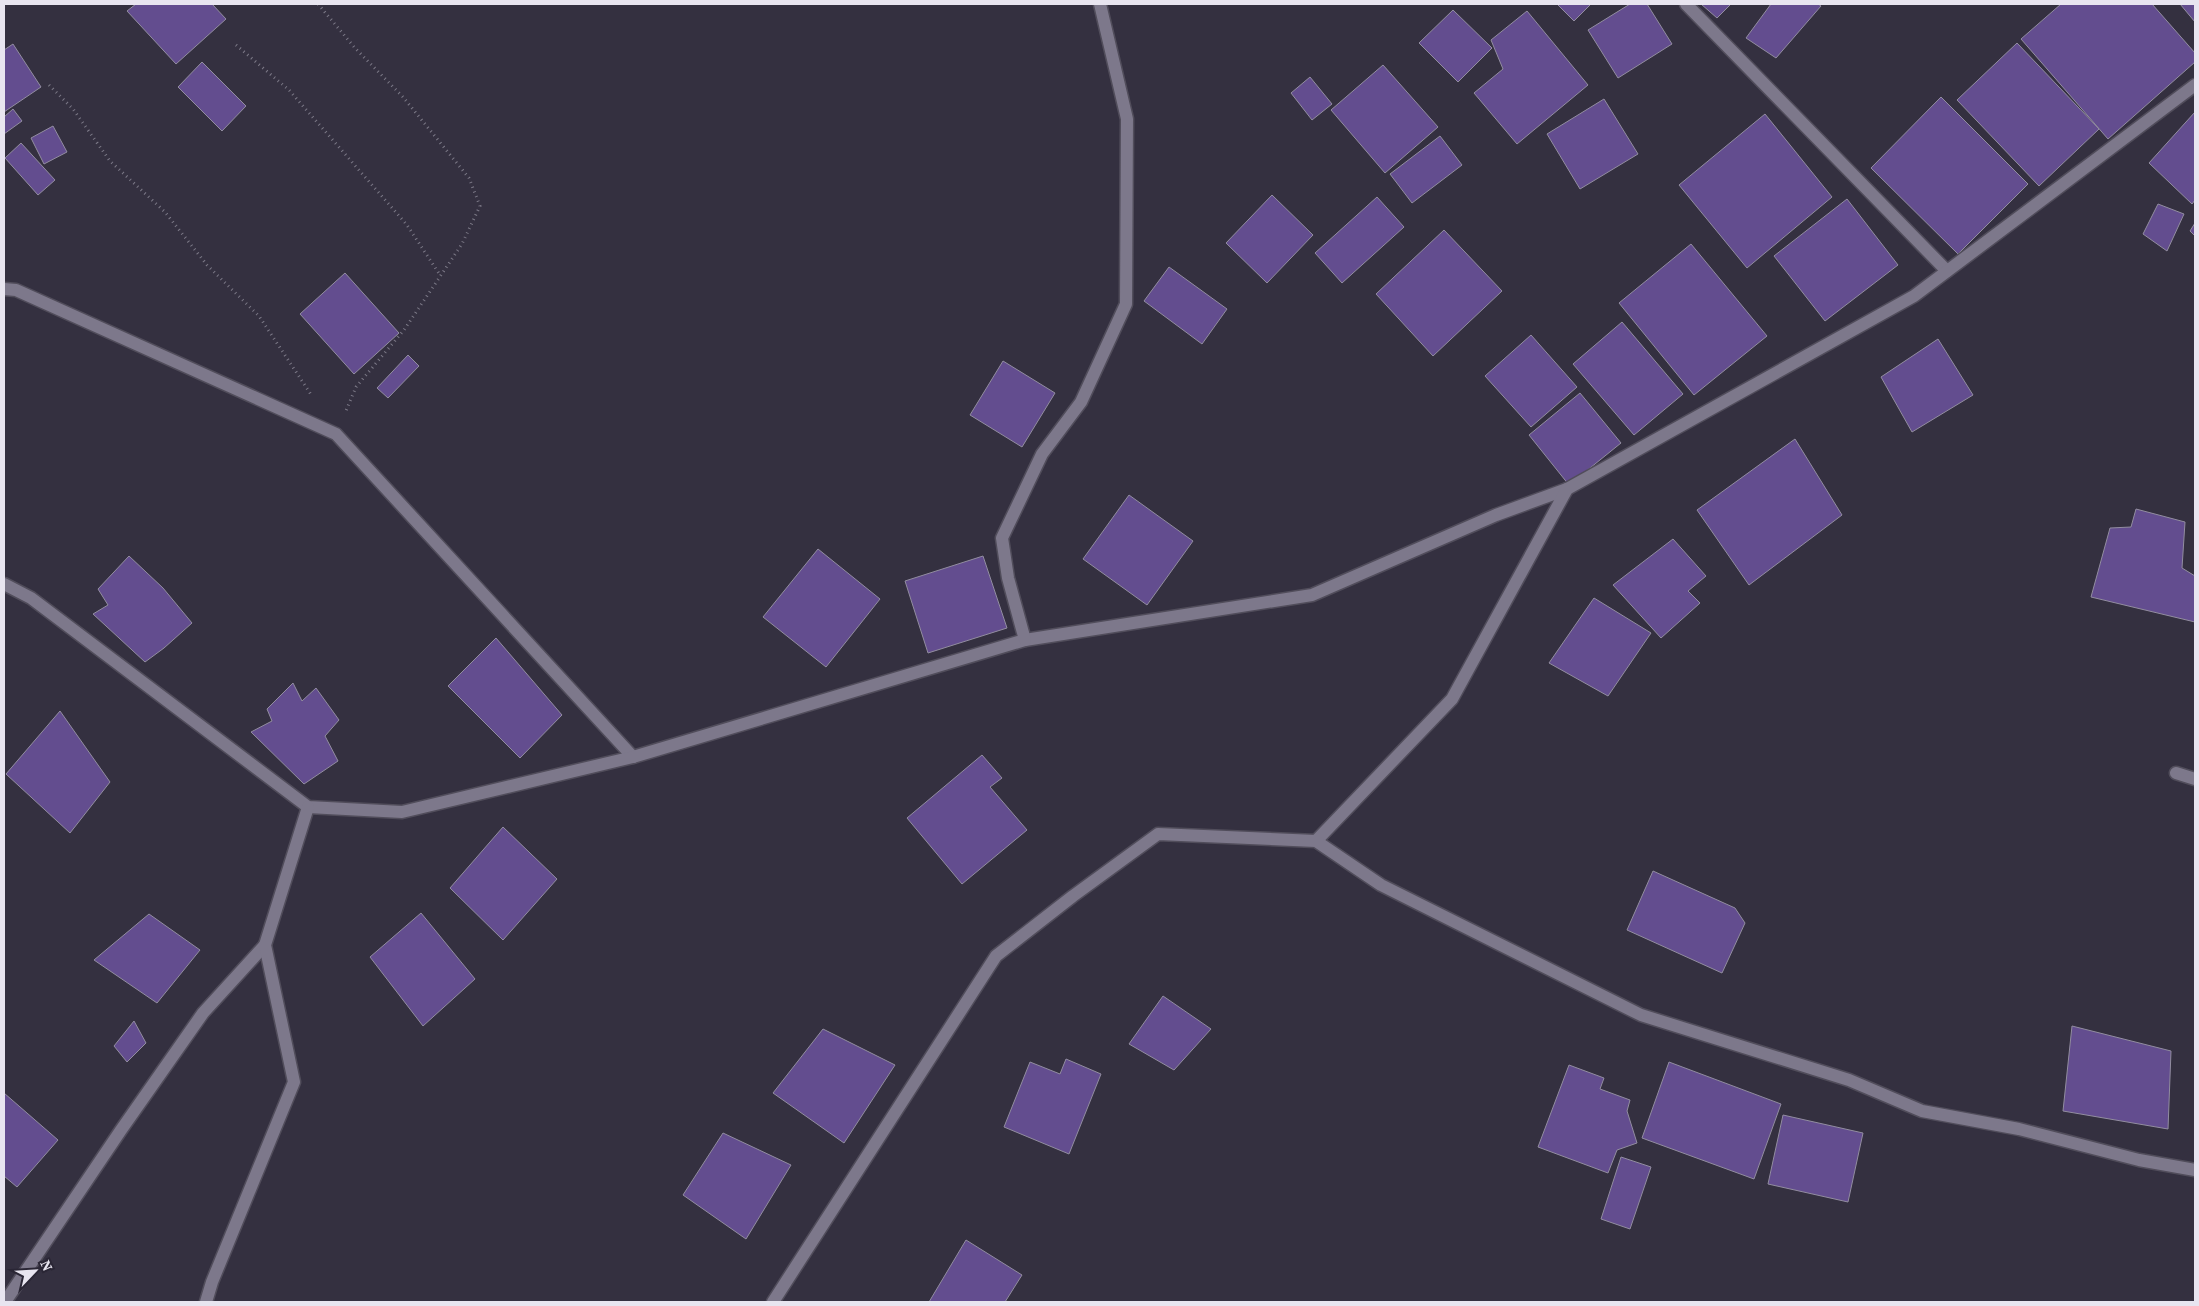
<svg xmlns="http://www.w3.org/2000/svg" width="2199" height="1306" font-family="'Source Serif 4',serif">
  <style>
    .building { fill: #634d8f; stroke: #928da0 }
    .lines { fill: none; stroke-linecap: round; stroke-linejoin: round }
    .minor-casing { stroke: #514d5b; stroke-width: 15 }
    .path { stroke: #7c7987; stroke-width: 3; stroke-dasharray: 1 4; stroke-linecap: butt }
    .minor { stroke: #7d788b; stroke-width: 12 }
  </style>
  <rect width="100%" height="100%" fill="#343040"/>
  <g class="building">
    <path d="M 136,4 L 212,4 L 226,19 L 176,64 L 127,11 Z"/>
    <path d="M 1557,4 L 1591,4 L 1574,21 Z"/>
    <path d="M 1630,4 L 1647,4 L 1672,44 L 1618,78 L 1588,30 Z"/>
    <path d="M 1701,4 L 1731,4 L 1717,18 Z"/>
    <path d="M 1771,4 L 1818,4 L 1821,6 L 1776,58 L 1746,38 Z"/>
    <path d="M 2061,4 L 2152,4 L 2195,53 L 2195,62 L 2108,139 L 2021,39 Z"/>
    <path d="M 2180,4 L 2195,4 L 2195,22 Z"/>
    <path d="M 1453,10 L 1492,48 L 1458,82 L 1419,43 Z"/>
    <path d="M 1527,11 L 1588,85 L 1517,144 L 1474,93 L 1503,69 L 1491,40 Z"/>
    <path d="M 2017,43 L 2099,129 L 2039,186 L 1957,100 Z"/>
    <path d="M 13,44 L 41,87 L 4,112 L 4,50 Z"/>
    <path d="M 202,62 L 246,106 L 222,131 L 178,87 Z"/>
    <path d="M 1383,65 L 1438,127 L 1385,173 L 1331,110 Z"/>
    <path d="M 1310,77 L 1332,104 L 1312,120 L 1291,93 Z"/>
    <path d="M 1941,97 L 2028,184 L 1958,254 L 1871,168 Z"/>
    <path d="M 1604,99 L 1638,154 L 1580,189 L 1547,134 Z"/>
    <path d="M 13,109 L 22,121 L 4,134 L 4,117 Z"/>
    <path d="M 2195,112 L 2195,200 L 2192,204 L 2149,163 Z"/>
    <path d="M 1765,114 L 1832,197 L 1747,268 L 1679,185 Z"/>
    <path d="M 53,126 L 67,152 L 44,164 L 31,138 Z"/>
    <path d="M 1440,136 L 1462,165 L 1412,203 L 1390,174 Z"/>
    <path d="M 21,143 L 55,180 L 38,195 L 5,158 Z"/>
    <path d="M 1272,195 L 1313,235 L 1267,283 L 1226,243 Z"/>
    <path d="M 1377,197 L 1404,227 L 1342,283 L 1315,253 Z"/>
    <path d="M 1847,199 L 1898,265 L 1825,321 L 1774,256 Z"/>
    <path d="M 2158,204 L 2184,214 L 2167,251 L 2143,234 Z"/>
    <path d="M 2195,223 L 2195,236 L 2190,231 Z"/>
    <path d="M 1444,230 L 1502,291 L 1433,356 L 1376,294 Z"/>
    <path d="M 1691,244 L 1767,336 L 1694,395 L 1619,303 Z"/>
    <path d="M 1169,267 L 1227,309 L 1202,344 L 1144,301 Z"/>
    <path d="M 345,273 L 399,333 L 354,374 L 300,314 Z"/>
    <path d="M 1622,322 L 1683,394 L 1634,435 L 1573,364 Z"/>
    <path d="M 1531,335 L 1577,387 L 1531,427 L 1485,376 Z"/>
    <path d="M 1938,339 L 1973,395 L 1912,432 L 1881,377 Z"/>
    <path d="M 408,355 L 419,366 L 388,398 L 377,388 Z"/>
    <path d="M 1003,361 L 1055,393 L 1022,447 L 970,415 Z"/>
    <path d="M 1580,393 L 1621,443 L 1569,485 L 1529,435 Z"/>
    <path d="M 1795,439 L 1842,515 L 1749,585 L 1697,510 Z"/>
    <path d="M 1129,495 L 1193,541 L 1147,605 L 1083,559 Z"/>
    <path d="M 2136,509 L 2185,522 L 2182,568 L 2195,576 L 2195,622 L 2091,597 L 2110,528 L 2131,527 Z"/>
    <path d="M 1673,539 L 1706,576 L 1688,591 L 1700,603 L 1661,638 L 1613,585 Z"/>
    <path d="M 818,549 L 880,599 L 826,667 L 763,617 Z"/>
    <path d="M 129,556 L 163,588 L 192,623 L 164,648 L 145,662 L 93,614 L 108,605 L 98,589 Z"/>
    <path d="M 983,556 L 1007,628 L 928,653 L 905,581 Z"/>
    <path d="M 1594,598 L 1651,633 L 1608,696 L 1549,663 Z"/>
    <path d="M 496,638 L 562,715 L 520,758 L 448,686 Z"/>
    <path d="M 293,683 L 302,701 L 316,688 L 339,720 L 325,736 L 338,761 L 304,784 L 251,732 L 272,721 L 267,709 Z"/>
    <path d="M 60,711 L 110,782 L 70,833 L 6,774 Z"/>
    <path d="M 982,755 L 1002,778 L 990,787 L 1027,830 L 962,884 L 907,818 Z"/>
    <path d="M 503,827 L 557,879 L 503,940 L 450,888 Z"/>
    <path d="M 1653,871 L 1735,908 L 1745,923 L 1722,973 L 1627,930 Z"/>
    <path d="M 421,913 L 475,979 L 423,1026 L 370,957 Z"/>
    <path d="M 149,914 L 200,950 L 157,1003 L 94,960 Z"/>
    <path d="M 1163,996 L 1211,1029 L 1174,1070 L 1129,1044 Z"/>
    <path d="M 134,1021 L 146,1043 L 127,1062 L 114,1046 Z"/>
    <path d="M 2072,1026 L 2171,1051 L 2168,1129 L 2063,1111 Z"/>
    <path d="M 823,1029 L 895,1065 L 844,1143 L 773,1093 Z"/>
    <path d="M 1066,1059 L 1101,1074 L 1069,1154 L 1004,1127 L 1030,1062 L 1060,1074 Z"/>
    <path d="M 1669,1062 L 1781,1104 L 1754,1179 L 1642,1138 Z"/>
    <path d="M 1569,1065 L 1604,1078 L 1600,1089 L 1630,1100 L 1627,1111 L 1637,1143 L 1617,1150 L 1608,1173 L 1538,1147 Z"/>
    <path d="M 4,1093 L 58,1140 L 17,1187 L 4,1176 Z"/>
    <path d="M 1783,1115 L 1863,1133 L 1848,1202 L 1768,1184 Z"/>
    <path d="M 723,1133 L 791,1165 L 746,1239 L 683,1195 Z"/>
    <path d="M 1621,1157 L 1651,1167 L 1630,1229 L 1601,1219 Z"/>
    <path d="M 966,1240 L 1022,1275 L 1005,1302 L 929,1302 Z"/>
  </g>
  <g class="lines">
    <defs>
      <g id="minor">
        <path d="M 1686,4 L 1947,271"/>
        <path d="M 4,289 L 16,290 L 336,434 L 633,757"/>
        <path d="M 4,584 L 31,598 L 308,807 L 402,812 L 633,757 L 1025,640 L 1312,595 L 1496,515 L 1567,489"/>
        <path d="M 1025,640 L 1008,578 L 1002,538 L 1042,454 L 1081,402 L 1126,304 L 1127,119 L 1100,4"/>
        <path d="M 2176,773 L 2195,779"/>
        <path d="M 1316,841 L 1452,699 L 1567,489 L 1914,296 L 2195,85"/>
        <path d="M 5,1302 L 121,1130 L 203,1013 L 265,945"/>
        <path d="M 206,1302 L 212,1282 L 294,1082 L 265,945 L 308,807"/>
        <path d="M 773,1302 L 996,956 L 1073,896 L 1158,834 L 1316,841 L 1381,885 L 1641,1015 L 1849,1080 L 1922,1111 L 2019,1129 L 2139,1160 L 2195,1170"/>
      </g>
    </defs>
    <use href="#minor" class="minor-casing"/>
    <g class="path">
      <path d="M 318,4 L 355,48 L 403,97 L 469,178 L 480,206 L 462,244 L 404,330 L 356,387 L 345,413"/>
      <path d="M 236,45 L 289,90 L 407,225 L 440,275"/>
      <path d="M 49,85 L 73,109 L 110,161 L 165,212 L 207,265 L 259,316 L 312,396"/>
    </g>
    <use href="#minor" class="minor"/>
  </g>
  <rect width="2199" height="1306" fill="none" stroke="#e8e5f0" stroke-width="10"/>
  <g transform="translate(35 1271) rotate(65)" stroke="#2a2635" stroke-width="4" paint-order="stroke">
  <path d="M0-4L9 19L0 12L-9 19Z" fill="#e8e5f0"/>
  <text y="-8" font-size="14" font-weight="bold" text-anchor="middle" fill="#e8e5f0">N</text>
  </g>
</svg>
